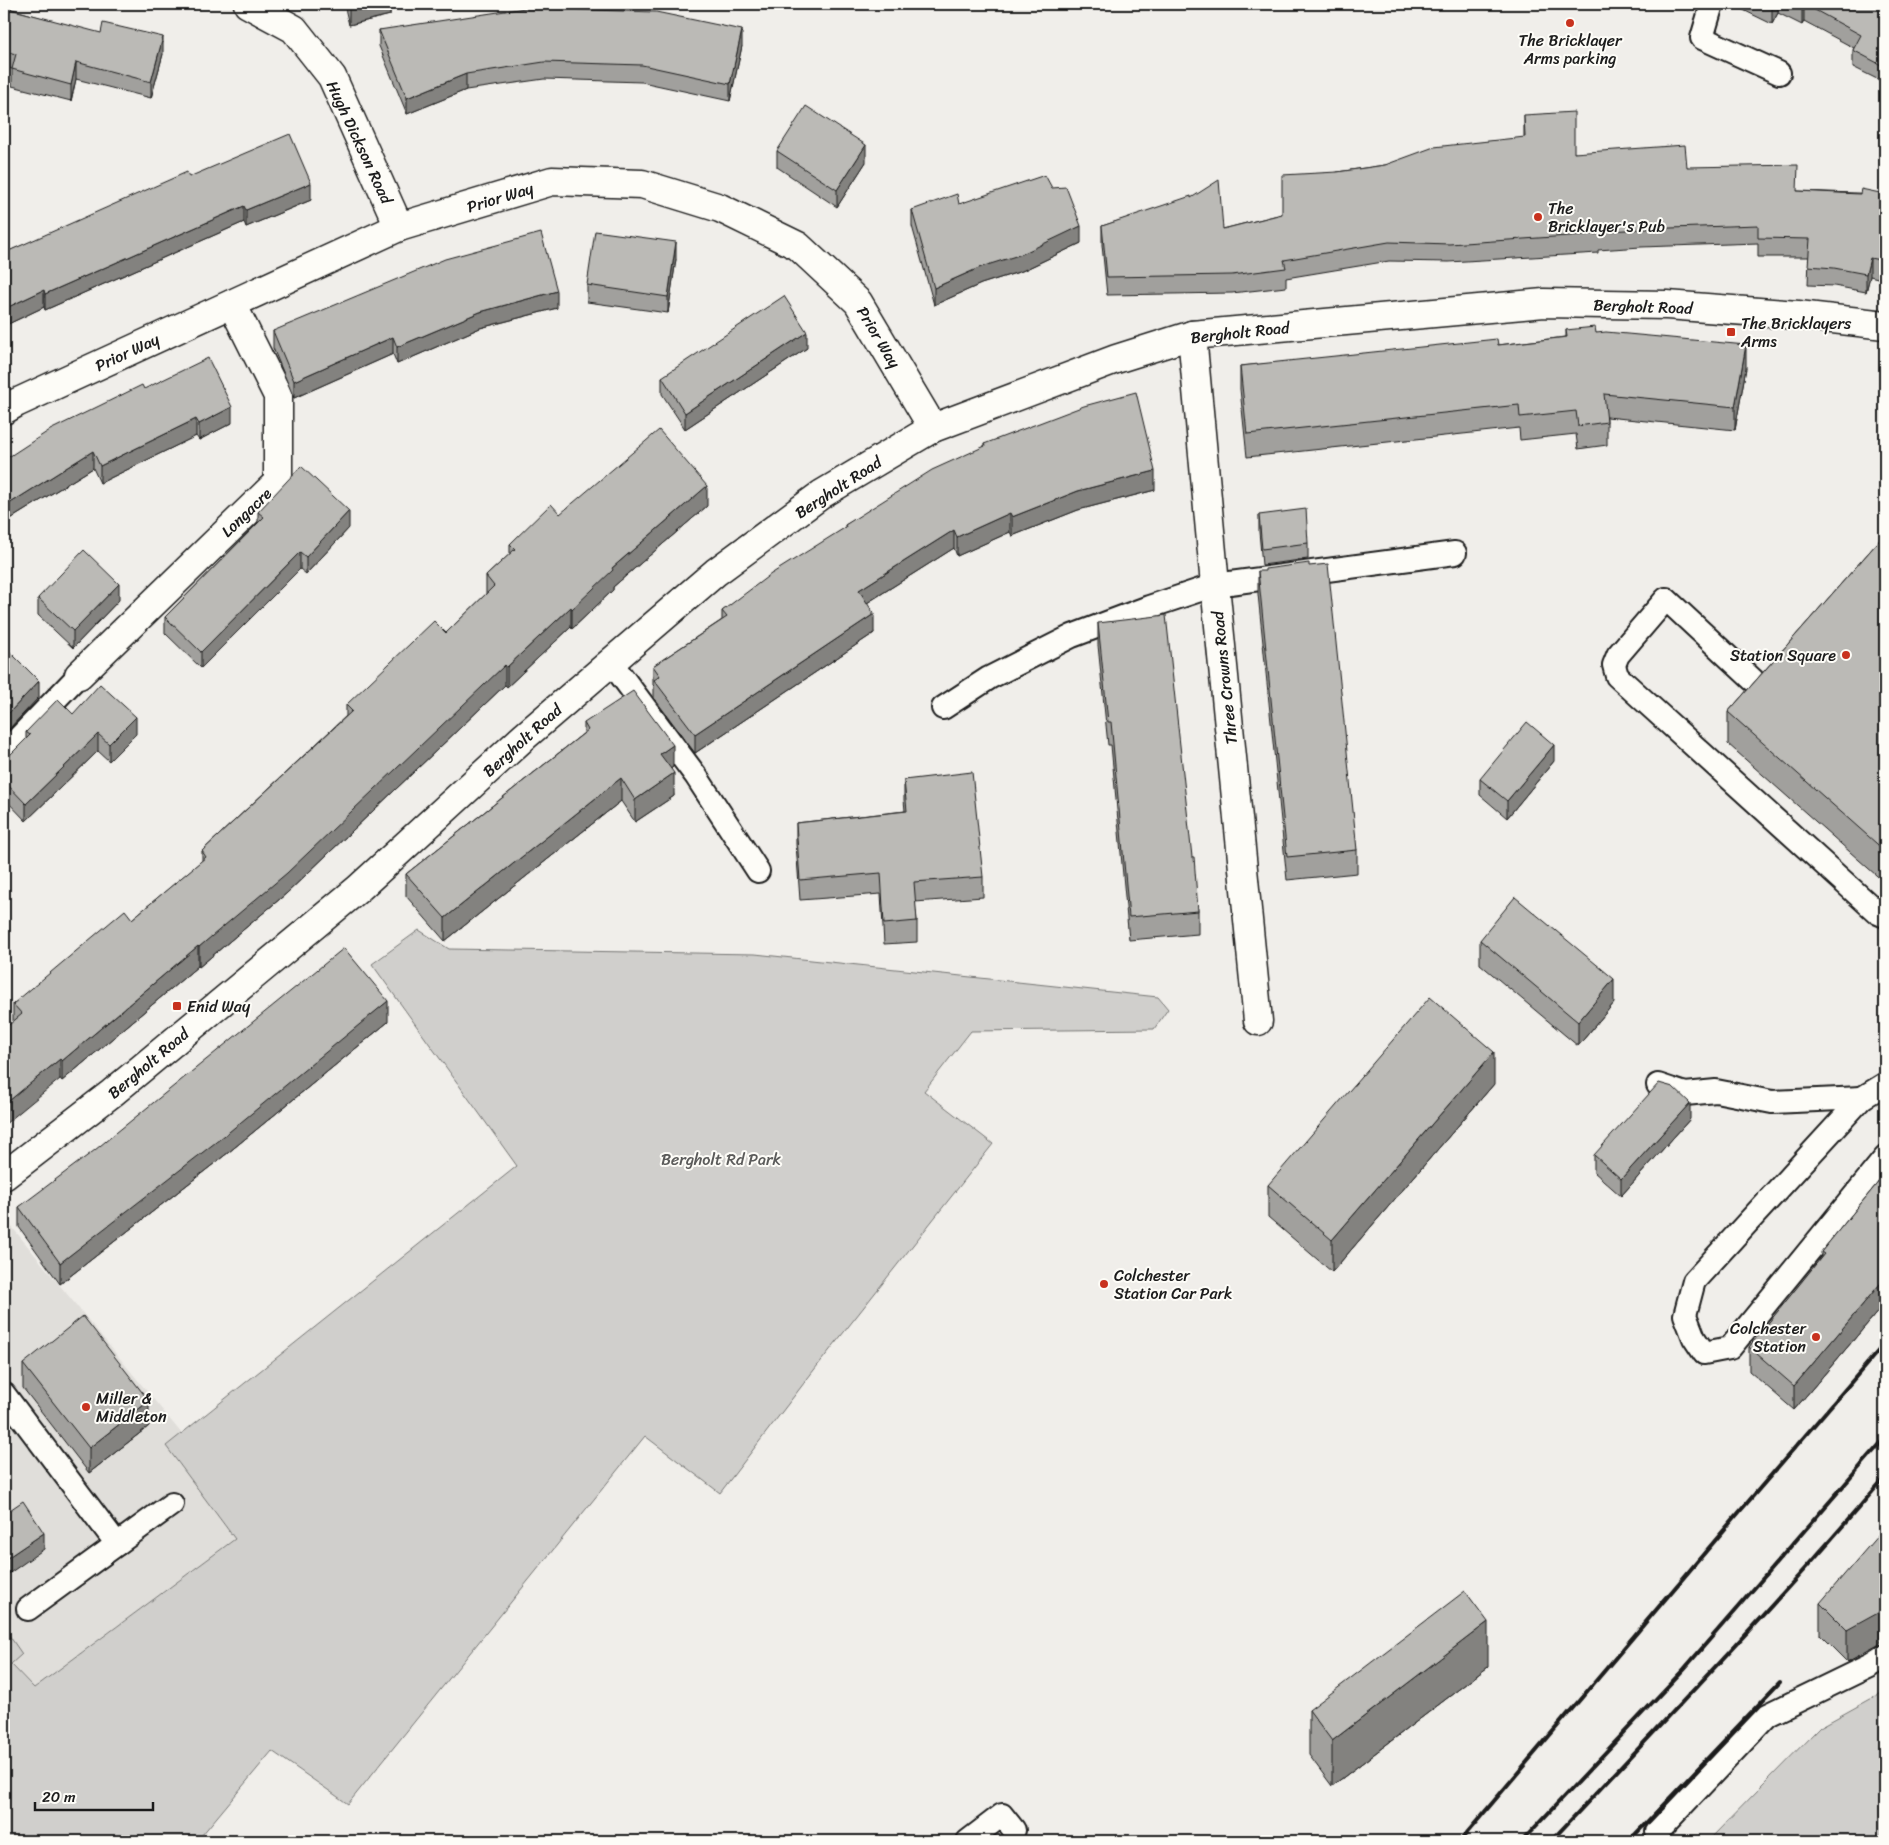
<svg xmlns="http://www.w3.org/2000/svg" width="1889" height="1845" font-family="Sriracha,sans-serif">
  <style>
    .built { fill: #e0deda }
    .green { fill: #d0cfcc; stroke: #767674 }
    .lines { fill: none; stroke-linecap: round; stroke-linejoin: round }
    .service-casing { stroke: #1c1c1c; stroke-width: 26 }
    .minor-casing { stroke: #1c1c1c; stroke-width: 31 }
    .secondary-casing { stroke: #1c1c1c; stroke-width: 31 }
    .service { stroke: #fdfcf7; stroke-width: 22 }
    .minor { stroke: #fdfcf7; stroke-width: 28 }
    .secondary { stroke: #fdfcf7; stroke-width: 28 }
    .rail { stroke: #1c1c1c; stroke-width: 4 }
    .wall { fill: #a1a09d; stroke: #1c1c1c }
    .shaded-wall { fill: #83827f; stroke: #1c1c1c }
    .building { fill: #bbbab6; stroke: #1c1c1c }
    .poi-dot { fill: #c8321e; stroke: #fdfcf7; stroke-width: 2 }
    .labels { text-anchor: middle; stroke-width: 4; stroke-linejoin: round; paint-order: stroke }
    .poi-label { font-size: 16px; fill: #1c1c1c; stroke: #fdfcf7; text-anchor: start }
    .street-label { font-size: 16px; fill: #1c1c1c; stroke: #fdfcf7 }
    .park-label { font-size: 16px; fill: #5b5b5a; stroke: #fdfcf7 }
  </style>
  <rect width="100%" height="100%" fill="#f0eeea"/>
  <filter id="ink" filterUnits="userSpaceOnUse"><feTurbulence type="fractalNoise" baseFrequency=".02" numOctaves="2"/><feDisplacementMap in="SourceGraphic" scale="10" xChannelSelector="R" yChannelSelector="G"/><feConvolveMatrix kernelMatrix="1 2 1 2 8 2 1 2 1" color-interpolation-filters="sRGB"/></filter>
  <g filter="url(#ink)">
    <path class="built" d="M 7,1221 L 182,1434 L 166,1446 L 235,1539 L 34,1688 L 4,1655 L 4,1223 Z"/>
    <g class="green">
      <path d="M 419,930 L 449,949 L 755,954 L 1158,997 L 1168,1009 L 1154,1029 L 971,1031 L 924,1091 L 993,1144 L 814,1370 L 720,1493 L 645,1436 L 348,1804 L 272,1751 L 197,1841 L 4,1841 L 4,1628 L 22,1654 L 11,1664 L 34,1688 L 235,1539 L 166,1446 L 517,1166 L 372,964 Z"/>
      <path d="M 1885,1691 L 1885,1841 L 1708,1841 L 1820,1727 Z"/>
    </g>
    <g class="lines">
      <defs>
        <g id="service">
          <path d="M 1712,4 L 1702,38 L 1779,73"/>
          <path d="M 611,662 L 696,776 L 758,871"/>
          <path d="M 1753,680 L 1666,599 L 1618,655 L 1614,665 L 1617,676 L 1878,913 L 1885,916"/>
          <path d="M 943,708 L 989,678 L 1072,636 L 1149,607 L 1215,585 L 1455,553"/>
          <path d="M 4,753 L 79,675"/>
          <path d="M 1885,1084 L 1862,1098 L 1694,1281 L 1685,1315 L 1694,1338 L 1704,1353 L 1730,1348 L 1885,1158"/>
          <path d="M 1658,1085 L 1685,1094 L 1716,1091 L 1772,1102 L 1862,1098"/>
          <path d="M 4,1394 L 117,1544"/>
          <path d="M 28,1609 L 172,1504"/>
          <path d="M 1657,1832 L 1768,1715 L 1871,1665 L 1885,1656"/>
          <path d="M 968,1841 L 1002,1815 L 1014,1830"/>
        </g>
        <g id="minor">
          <path d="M 248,4 L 294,29 L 332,77 L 399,227"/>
          <path d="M 1192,335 L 1215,585 L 1258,1021"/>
          <path d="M 4,410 L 16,403 L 399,227 L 552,181 L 642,184 L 720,208 L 798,246 L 858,302 L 933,428"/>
          <path d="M 79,675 L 278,482 L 278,396 L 232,304"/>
        </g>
        <path id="secondary" d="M 4,1176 L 112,1093 L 358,889 L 525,736 L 716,572 L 822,494 L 933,428 L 1116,359 L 1192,335 L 1544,303 L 1667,305 L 1798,315 L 1885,325"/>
      </defs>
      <use href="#service" class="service-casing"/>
      <use href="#minor" class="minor-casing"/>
      <use href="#secondary" class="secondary-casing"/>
      <use href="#service" class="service"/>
      <use href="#minor" class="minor"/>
      <use href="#secondary" class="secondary"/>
      <g class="rail">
        <path d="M 1460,1841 L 1741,1510 L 1885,1343"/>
        <path d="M 1522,1841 L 1684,1669 L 1885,1438"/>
        <path d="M 1551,1841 C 1664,1721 1779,1602 1885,1477"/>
        <path d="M 1629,1841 L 1780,1682"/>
      </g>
    </g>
    <g class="wall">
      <path d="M 4,4 L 12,9 L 163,54 L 151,98 L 76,79 L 71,101 L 12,86 L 12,69 L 4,67 Z"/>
      <path d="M 344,4 L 390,4 L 390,15 L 349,25 Z"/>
      <path d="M 1731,4 L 1885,4 L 1885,83 L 1853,67 L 1853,50 L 1854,48 L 1804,21 L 1802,25 L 1778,13 L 1772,24 Z"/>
      <path d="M 379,30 L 742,46 L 730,101 L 642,82 L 544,79 L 466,90 L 407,114 L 379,46 Z"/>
      <path d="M 1524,115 L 1574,153 L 1687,167 L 1798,191 L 1885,194 L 1885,280 L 1870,276 L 1866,292 L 1834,286 L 1808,285 L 1809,257 L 1758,257 L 1758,243 L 1641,247 L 1598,250 L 1598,253 L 1449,262 L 1389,261 L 1286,278 L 1286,287 L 1232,293 L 1107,295 L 1102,245 L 1102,226 L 1191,198 L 1223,229 L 1282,214 L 1337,172 L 1385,165 L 1524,138 Z"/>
      <path d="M 777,151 L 866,162 L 837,207 L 777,167 Z"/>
      <path d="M 189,177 L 311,200 L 246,227 L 244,222 L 45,310 L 44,307 L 4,326 L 4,253 Z"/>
      <path d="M 959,204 L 1081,243 L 1022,271 L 981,284 L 934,305 L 912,226 L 912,210 Z"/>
      <path d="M 676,259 L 668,313 L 587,302 L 587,285 Z"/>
      <path d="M 557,308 L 480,328 L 397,364 L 393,354 L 294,398 L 273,348 L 273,331 Z"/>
      <path d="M 1566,330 L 1596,333 L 1746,368 L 1735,430 L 1607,417 L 1607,445 L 1578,449 L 1576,434 L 1520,440 L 1519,428 L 1247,457 L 1240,389 L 1240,366 L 1498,345 L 1566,337 Z"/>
      <path d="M 807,348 L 685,429 L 662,394 L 662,377 Z"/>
      <path d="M 144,389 L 232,423 L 199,440 L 196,436 L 100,483 L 93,468 L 4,523 Z"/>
      <path d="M 984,444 L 1155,490 L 1078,510 L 1012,536 L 1010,532 L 957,556 L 954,548 L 867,603 L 874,633 L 695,753 L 654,698 L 654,686 L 653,685 L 653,666 L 722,620 L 722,611 L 845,528 L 845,525 L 984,447 Z"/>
      <path d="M 707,506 L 613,587 L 613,590 L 572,629 L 571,627 L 507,687 L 505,685 L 287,893 L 199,967 L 198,966 L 62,1081 L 13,1022 L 13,1004 L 132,919 L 202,861 L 202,851 L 346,716 L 346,705 L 446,633 L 486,594 L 486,576 L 510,554 L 510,544 L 560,514 Z"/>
      <path d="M 258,512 L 349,528 L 306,574 L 300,569 L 201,668 L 165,633 L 165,617 L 258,523 Z"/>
      <path d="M 1259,515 L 1308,543 L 1308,559 L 1262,565 L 1259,532 Z"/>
      <path d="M 1885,534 L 1885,883 L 1728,744 L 1728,712 Z"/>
      <path d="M 1258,571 L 1357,850 L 1357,873 L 1287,880 L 1258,594 Z"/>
      <path d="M 38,598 L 119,600 L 73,648 L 38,615 Z"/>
      <path d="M 1098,623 L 1192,857 L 1198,911 L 1198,934 L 1129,940 L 1111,745 L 1108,745 L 1098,645 Z"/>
      <path d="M 4,646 L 39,697 L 8,730 L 4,726 Z"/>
      <path d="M 73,714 L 136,734 L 109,761 L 98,751 L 26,821 L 4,798 L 4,761 L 26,739 L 26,732 Z"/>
      <path d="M 584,723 L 673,767 L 671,769 L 674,796 L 635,822 L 621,801 L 445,941 L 406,896 L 406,874 L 584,733 Z"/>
      <path d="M 1554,761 L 1507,818 L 1480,795 L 1480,779 Z"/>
      <path d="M 904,780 L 983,877 L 983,897 L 915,902 L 917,921 L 917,942 L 884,944 L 881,894 L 800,900 L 796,844 L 796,823 L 905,811 L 904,800 Z"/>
      <path d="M 1480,940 L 1614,1003 L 1578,1046 L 1480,964 Z"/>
      <path d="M 388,1022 L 229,1152 L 60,1284 L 19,1227 L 19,1207 Z"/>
      <path d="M 1494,1084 L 1332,1272 L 1268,1217 L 1268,1185 Z"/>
      <path d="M 1690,1119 L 1621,1196 L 1594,1172 L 1594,1155 Z"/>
      <path d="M 1885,1174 L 1885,1303 L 1794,1410 L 1749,1371 L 1749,1347 L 1821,1258 L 1821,1252 Z"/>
      <path d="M 23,1364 L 149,1426 L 89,1473 L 23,1388 Z"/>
      <path d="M 1820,1603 L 1878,1645 L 1847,1662 L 1820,1635 Z"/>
      <path d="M 1488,1667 L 1332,1786 L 1309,1755 L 1309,1710 Z"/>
    </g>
    <g class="shaded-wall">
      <path d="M 368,4 L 390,4 L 390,15 L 349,25 L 349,8 Z"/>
      <path d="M 1774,4 L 1778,4 L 1778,13 L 1772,24 L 1772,8 Z"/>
      <path d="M 1804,4 L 1804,21 L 1802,25 L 1802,8 Z"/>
      <path d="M 742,30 L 742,46 L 730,101 L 730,84 Z"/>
      <path d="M 163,37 L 163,54 L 151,98 L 151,82 Z"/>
      <path d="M 76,62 L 76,79 L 71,101 L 71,85 Z"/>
      <path d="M 466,74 L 466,90 L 407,114 L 407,98 Z"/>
      <path d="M 866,145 L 866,162 L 837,207 L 837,190 Z"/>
      <path d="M 311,183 L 311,200 L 246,227 L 246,210 Z"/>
      <path d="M 244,206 L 244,222 L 45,310 L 45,294 Z"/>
      <path d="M 1081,226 L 1081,243 L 1022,271 L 981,284 L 934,305 L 934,288 L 981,267 Z"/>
      <path d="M 676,242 L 676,259 L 668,313 L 668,297 Z"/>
      <path d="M 1870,258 L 1870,276 L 1866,292 L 1866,274 Z"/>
      <path d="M 44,290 L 44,307 L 4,326 L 4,309 Z"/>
      <path d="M 557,291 L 557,308 L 480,328 L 397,364 L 397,347 L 480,312 Z"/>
      <path d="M 807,332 L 807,348 L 685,429 L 685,413 Z"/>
      <path d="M 393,337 L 393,354 L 294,398 L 294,381 Z"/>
      <path d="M 1746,345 L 1746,368 L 1735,430 L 1735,407 Z"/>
      <path d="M 232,407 L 232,423 L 199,440 L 199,424 Z"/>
      <path d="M 196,419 L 196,436 L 100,483 L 100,466 Z"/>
      <path d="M 93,451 L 93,468 L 4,523 L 4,507 Z"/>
      <path d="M 1155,471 L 1155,490 L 1078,510 L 1012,536 L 1012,517 L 1078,491 Z"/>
      <path d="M 707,486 L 707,506 L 613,587 L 613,590 L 572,629 L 572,609 L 612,568 Z"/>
      <path d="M 349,511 L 349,528 L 306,574 L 306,557 Z"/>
      <path d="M 1010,513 L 1010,532 L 957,556 L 957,537 Z"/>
      <path d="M 954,530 L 954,548 L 859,608 L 859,590 Z"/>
      <path d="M 300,552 L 300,569 L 201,668 L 201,652 Z"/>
      <path d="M 119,584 L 119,600 L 73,648 L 73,631 Z"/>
      <path d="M 571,607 L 571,627 L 507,687 L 507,667 Z"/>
      <path d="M 874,614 L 874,633 L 695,753 L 695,734 Z"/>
      <path d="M 505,665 L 505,685 L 287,893 L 199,967 L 199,947 Z"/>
      <path d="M 39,681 L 39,697 L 8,730 L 8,714 Z"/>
      <path d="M 136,717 L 136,734 L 109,761 L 109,744 Z"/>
      <path d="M 98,734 L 98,751 L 26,821 L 26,804 Z"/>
      <path d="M 673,745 L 673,767 L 660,776 L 660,754 Z"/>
      <path d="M 1554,745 L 1554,761 L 1507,818 L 1507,801 Z"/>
      <path d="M 674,773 L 674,796 L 635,822 L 635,800 Z"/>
      <path d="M 621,778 L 621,801 L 445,941 L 445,918 Z"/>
      <path d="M 198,946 L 198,966 L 62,1081 L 62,1061 Z"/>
      <path d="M 1614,979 L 1614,1003 L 1578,1046 L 1578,1022 Z"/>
      <path d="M 388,1001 L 388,1022 L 229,1152 L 60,1284 L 60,1263 Z"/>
      <path d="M 1494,1052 L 1494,1084 L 1332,1272 L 1332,1240 Z"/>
      <path d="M 60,1059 L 60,1079 L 4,1125 L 4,1105 Z"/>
      <path d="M 1690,1103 L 1690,1119 L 1621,1196 L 1621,1179 Z"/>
      <path d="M 1885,1278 L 1885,1303 L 1794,1410 L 1794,1386 Z"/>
      <path d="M 149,1401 L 149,1426 L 89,1473 L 89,1448 Z"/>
      <path d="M 44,1533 L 44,1549 L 4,1577 L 4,1560 Z"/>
      <path d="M 1885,1605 L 1885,1637 L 1878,1645 L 1847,1662 L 1847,1630 Z"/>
      <path d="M 1488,1622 L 1488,1667 L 1332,1786 L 1332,1741 Z"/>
    </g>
    <g class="building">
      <path d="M 4,4 L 12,4 L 10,9 L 101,33 L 103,23 L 163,37 L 151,82 L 76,62 L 71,85 L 12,69 L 16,54 L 4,51 Z"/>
      <path d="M 348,4 L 368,4 L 349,8 Z"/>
      <path d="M 1765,4 L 1774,4 L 1772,8 Z"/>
      <path d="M 1794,4 L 1885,4 L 1885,67 L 1853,50 L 1861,35 L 1804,4 L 1802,8 Z"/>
      <path d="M 525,8 L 656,12 L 742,30 L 730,84 L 642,65 L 544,62 L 466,74 L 407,98 L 379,30 Z"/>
      <path d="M 806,106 L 866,145 L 837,190 L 777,151 Z"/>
      <path d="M 1574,112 L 1574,153 L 1685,145 L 1687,167 L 1798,165 L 1797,191 L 1860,194 L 1861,189 L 1885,194 L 1885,261 L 1870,258 L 1866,274 L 1834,268 L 1808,266 L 1810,239 L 1758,238 L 1758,225 L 1641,229 L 1597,232 L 1598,234 L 1449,244 L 1389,242 L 1284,260 L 1286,268 L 1232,275 L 1107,277 L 1102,226 L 1191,196 L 1191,198 L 1219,180 L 1223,229 L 1282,214 L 1282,175 L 1337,172 L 1385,165 L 1434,147 L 1525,137 L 1524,115 Z"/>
      <path d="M 290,134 L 311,183 L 246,210 L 244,206 L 45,294 L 44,290 L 4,309 L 4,253 L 187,172 L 189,177 Z"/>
      <path d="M 1045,175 L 1052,188 L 1066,187 L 1081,226 L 1022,254 L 981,267 L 934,288 L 912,210 L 957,194 L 959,204 Z"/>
      <path d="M 595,231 L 676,242 L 668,297 L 587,285 Z"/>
      <path d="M 541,233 L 557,291 L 480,312 L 397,347 L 393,337 L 294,381 L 273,331 L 445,259 Z"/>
      <path d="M 784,296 L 807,332 L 685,413 L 662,377 Z"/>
      <path d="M 1595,327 L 1596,333 L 1606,332 L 1746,345 L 1735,407 L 1604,394 L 1607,422 L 1578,426 L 1576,411 L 1520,417 L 1519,405 L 1247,434 L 1240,366 L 1497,339 L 1498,345 L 1567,337 L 1566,330 Z"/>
      <path d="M 208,358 L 232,407 L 199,424 L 196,419 L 100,466 L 93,451 L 4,507 L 4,460 L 50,430 L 142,385 L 144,389 Z"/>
      <path d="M 1136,392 L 1155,471 L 1078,491 L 1012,517 L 1010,513 L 957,537 L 954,530 L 859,590 L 874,614 L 695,734 L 654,680 L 660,676 L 653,666 L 727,617 L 722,611 L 771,574 L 846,527 L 845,525 L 932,470 L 985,446 L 984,444 L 1084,406 Z"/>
      <path d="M 659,430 L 707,486 L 612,568 L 613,570 L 572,609 L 571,607 L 507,667 L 505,665 L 287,873 L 199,947 L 198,946 L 62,1061 L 60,1059 L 4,1105 L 4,1029 L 22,1014 L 13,1004 L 125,910 L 132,919 L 206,857 L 202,851 L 352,711 L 346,705 L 434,621 L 446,633 L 494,586 L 486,576 L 515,549 L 510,544 L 551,504 L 560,514 Z"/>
      <path d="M 301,466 L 349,511 L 306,557 L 300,552 L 201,652 L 165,617 L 264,517 L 258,512 Z"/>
      <path d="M 1306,509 L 1308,543 L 1262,549 L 1259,515 Z"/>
      <path d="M 1885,534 L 1885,851 L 1728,712 Z"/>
      <path d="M 84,550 L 119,584 L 73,631 L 38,598 Z"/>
      <path d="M 1309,563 L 1309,566 L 1328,564 L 1357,850 L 1287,857 L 1258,571 L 1265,571 L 1265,569 Z"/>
      <path d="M 1166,615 L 1192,857 L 1194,857 L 1198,911 L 1129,917 L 1111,722 L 1108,722 L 1098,623 Z"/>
      <path d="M 4,646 L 39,681 L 8,714 L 4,710 Z"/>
      <path d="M 100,684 L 136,717 L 109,744 L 98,734 L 26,804 L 4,781 L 4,761 L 30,735 L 26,732 L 58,699 L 73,714 Z"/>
      <path d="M 633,691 L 673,745 L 660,754 L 674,773 L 635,800 L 621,778 L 445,918 L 406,874 L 588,730 L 584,723 Z"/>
      <path d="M 1527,722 L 1554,745 L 1507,801 L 1480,779 Z"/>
      <path d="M 972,772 L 983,877 L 914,882 L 917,921 L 884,924 L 881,873 L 800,880 L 796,823 L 907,811 L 904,780 Z"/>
      <path d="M 1515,897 L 1614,979 L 1578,1022 L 1480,940 Z"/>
      <path d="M 344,948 L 388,1001 L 229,1132 L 60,1263 L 19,1207 L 95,1150 Z"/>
      <path d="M 1430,997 L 1494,1052 L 1332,1240 L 1268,1185 Z"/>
      <path d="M 1659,1083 L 1673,1087 L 1690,1103 L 1621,1179 L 1594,1155 Z"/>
      <path d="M 1885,1174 L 1885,1278 L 1794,1386 L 1749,1347 L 1824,1254 L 1821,1252 Z"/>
      <path d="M 83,1316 L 149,1401 L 89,1448 L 23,1364 Z"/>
      <path d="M 23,1501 L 44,1533 L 4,1560 L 4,1514 Z"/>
      <path d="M 1885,1527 L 1885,1605 L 1878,1613 L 1847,1630 L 1820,1603 Z"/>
      <path d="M 1465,1591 L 1488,1622 L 1332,1741 L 1309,1710 Z"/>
    </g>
  </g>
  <g class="poi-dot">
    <circle cx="1570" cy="23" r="5"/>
    <circle cx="1538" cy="217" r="5"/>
    <rect x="1726" y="327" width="10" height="10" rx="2.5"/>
    <circle cx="1846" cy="655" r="5"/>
    <rect x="172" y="1001" width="10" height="10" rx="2.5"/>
    <circle cx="1104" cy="1284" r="5"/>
    <circle cx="1816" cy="1337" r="5"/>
    <circle cx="86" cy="1407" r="5"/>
  </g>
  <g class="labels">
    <g class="poi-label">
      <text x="1570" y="46" text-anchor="middle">The Bricklayer<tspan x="1570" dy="18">Arms parking</tspan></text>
      <text x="1548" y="214">The<tspan x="1548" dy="18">Bricklayer's Pub</tspan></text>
      <text x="1741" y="329">The Bricklayers<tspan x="1741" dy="18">Arms</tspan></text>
      <text x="1836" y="661" text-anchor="end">Station Square</text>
      <text x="187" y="1012">Enid Way</text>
      <text x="1114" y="1281">Colchester<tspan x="1114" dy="18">Station Car Park</tspan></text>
      <text x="1806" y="1334" text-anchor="end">Colchester<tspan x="1806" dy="18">Station</tspan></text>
      <text x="96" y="1404">Miller &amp;<tspan x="96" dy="18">Middleton</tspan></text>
    </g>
    <g class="street-label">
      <text transform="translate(360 142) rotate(65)" y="6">Hugh Dickson Road</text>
      <text transform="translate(500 197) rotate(-17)" y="6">Prior Way</text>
      <text transform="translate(1643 306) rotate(2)" y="6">Bergholt Road</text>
      <text transform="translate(1240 332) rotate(-6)" y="6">Bergholt Road</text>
      <text transform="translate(879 337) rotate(59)" y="6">Prior Way</text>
      <text transform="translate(127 352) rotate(-25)" y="6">Prior Way</text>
      <text transform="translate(838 487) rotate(-33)" y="6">Bergholt Road</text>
      <text transform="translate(246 512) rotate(-44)" y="6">Longacre</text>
      <text transform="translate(1224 678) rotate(-96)" y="6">Three Crowns Road</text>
      <text transform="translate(522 740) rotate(-42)" y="6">Bergholt Road</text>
      <text transform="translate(148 1063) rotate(-40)" y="6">Bergholt Road</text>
    </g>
    <g class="park-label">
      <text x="721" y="1165">Bergholt Rd Park</text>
    </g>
  </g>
  <rect width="1889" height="1845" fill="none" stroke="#fdfcf7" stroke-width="20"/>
  <rect x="10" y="10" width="1869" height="1825" fill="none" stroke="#1c1c1c" stroke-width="2" filter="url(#ink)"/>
  <path d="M35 1802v8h118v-8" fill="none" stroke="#1c1c1c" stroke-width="2.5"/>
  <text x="42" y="1802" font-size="15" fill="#1c1c1c" stroke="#fdfcf7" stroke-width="4" paint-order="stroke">20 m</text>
</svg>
